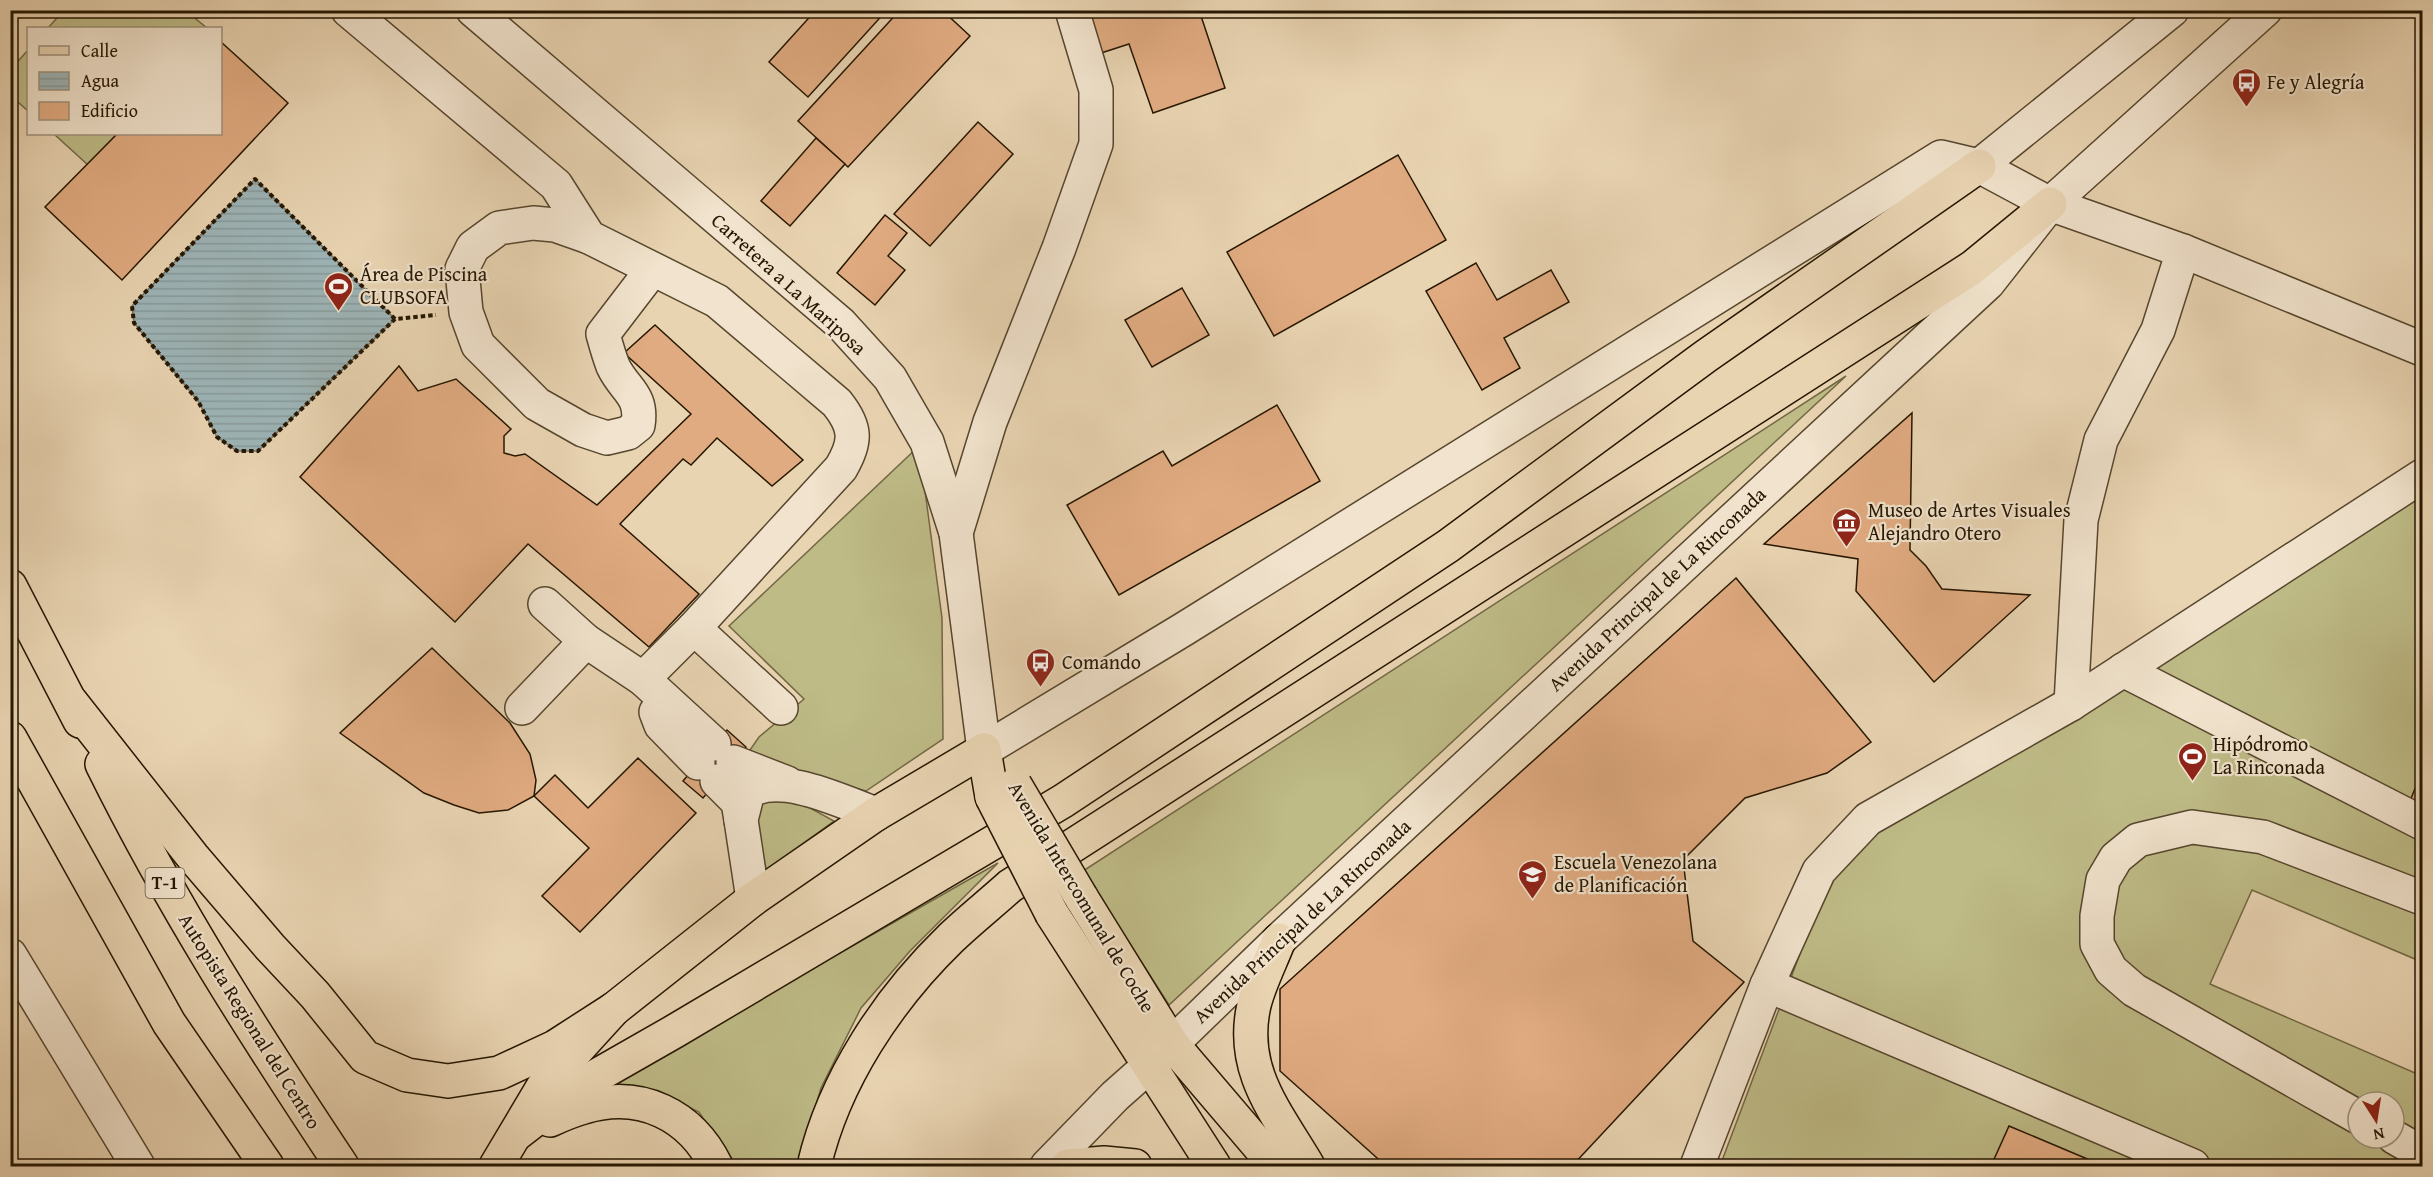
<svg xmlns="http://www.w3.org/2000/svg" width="2433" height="1177" font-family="'Gentium Book Plus',serif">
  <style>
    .grass { fill: #bebb87; stroke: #726844; stroke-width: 1.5; fill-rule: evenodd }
    .water { fill: url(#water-rules); stroke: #6d756f; stroke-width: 1.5 }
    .building { fill: #e1ab81; stroke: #251601; stroke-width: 1.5 }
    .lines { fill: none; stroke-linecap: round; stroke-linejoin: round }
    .minor-casing { stroke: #56462d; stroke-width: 36 }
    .major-casing { stroke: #251601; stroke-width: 36 }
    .highway-casing { stroke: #251601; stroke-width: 36 }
    .path { stroke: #251601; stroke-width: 4; stroke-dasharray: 4.5 3; stroke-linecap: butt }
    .minor { stroke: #f1e3cd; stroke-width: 33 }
    .major { stroke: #e9d4b2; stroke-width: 33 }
    .highway { stroke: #e9d4b2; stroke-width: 33 }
    .major-bridge-casing { stroke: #251601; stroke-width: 36; stroke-linecap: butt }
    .major-bridge { stroke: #e9d4b2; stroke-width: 33 }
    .labels { text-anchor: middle; stroke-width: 4.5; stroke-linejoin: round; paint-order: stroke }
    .shield { fill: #f1e3cd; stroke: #62543e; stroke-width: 1.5 }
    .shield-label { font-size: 18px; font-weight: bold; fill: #251601 }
    .poi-label { font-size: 20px; fill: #251601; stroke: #f1e3cd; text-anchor: start }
    .street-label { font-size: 20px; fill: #251601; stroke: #f1e3cd }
  </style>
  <defs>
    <pattern id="water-rules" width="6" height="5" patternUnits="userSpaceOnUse" patternTransform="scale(1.5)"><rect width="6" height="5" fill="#9db5b8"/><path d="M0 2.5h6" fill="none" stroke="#879b9c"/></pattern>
  </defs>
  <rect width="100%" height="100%" fill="#e9d4b2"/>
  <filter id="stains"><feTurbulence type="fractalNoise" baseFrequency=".00333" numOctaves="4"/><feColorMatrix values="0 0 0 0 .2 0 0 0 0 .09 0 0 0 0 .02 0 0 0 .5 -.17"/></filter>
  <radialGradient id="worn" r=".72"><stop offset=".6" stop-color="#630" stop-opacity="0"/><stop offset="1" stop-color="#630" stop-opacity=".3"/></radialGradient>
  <g class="grass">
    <path d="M 64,10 L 186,11 L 207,28 L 48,28 Z"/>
    <path d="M 28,50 L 28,111 L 10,95 L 11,69 Z"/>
    <path d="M 54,134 L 117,134 L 88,165 Z"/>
    <path d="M 1846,376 L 1169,1005 L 1083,871 Z"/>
    <path d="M 919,446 L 942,618 L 943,739 L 866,791 L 743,760 L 759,737 L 804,699 L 729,626 Z"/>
    <path d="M 2422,489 L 2422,962 L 2252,890 L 2210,984 L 2422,1076 L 2422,1166 L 1720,1166 L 1836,858 ZM 2358,1102 L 2394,1102 L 2394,1138 L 2358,1138 Z"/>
    <path d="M 790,797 L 834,821 L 760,875 L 757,807 L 760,798 Z"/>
    <path d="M 998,863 L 910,951 L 861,1008 L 821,1088 L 798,1166 L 734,1166 L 699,1112 L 662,1094 L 601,1089 Z"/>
  </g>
  <path class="water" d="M 255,179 L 395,319 L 258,451 L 237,451 L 217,437 L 198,401 L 134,323 L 132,306 Z"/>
  <g class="building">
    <path d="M 816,10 L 887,10 L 808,97 L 769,62 Z"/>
    <path d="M 900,10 L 942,10 L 970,36 L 848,167 L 798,121 Z"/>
    <path d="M 1083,10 L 1199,10 L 1225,88 L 1153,113 L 1129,44 L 1098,54 Z"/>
    <path d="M 220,41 L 288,103 L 122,280 L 45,207 L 117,134 L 220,134 Z"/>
    <path d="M 978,122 L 1013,154 L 930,246 L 894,214 Z"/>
    <path d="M 816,138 L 845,164 L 790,226 L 761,201 Z"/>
    <path d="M 1398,155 L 1446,240 L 1274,336 L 1227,252 Z"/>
    <path d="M 885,215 L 907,233 L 888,256 L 905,270 L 875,305 L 837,273 Z"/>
    <path d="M 1476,263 L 1497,300 L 1551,270 L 1569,302 L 1504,338 L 1520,368 L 1482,390 L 1426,291 Z"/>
    <path d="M 1182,288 L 1209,335 L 1152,367 L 1125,320 Z"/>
    <path d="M 655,325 L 803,460 L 772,486 L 717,438 L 691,465 L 683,459 L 620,524 L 699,594 L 649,647 L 528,544 L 455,622 L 300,477 L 399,366 L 418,391 L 456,379 L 511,429 L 504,436 L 504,453 L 515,456 L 525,454 L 597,505 L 691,414 L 624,353 Z"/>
    <path d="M 1277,405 L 1320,481 L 1119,595 L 1067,505 L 1163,451 L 1172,466 Z"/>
    <path d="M 1912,413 L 1910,550 L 1926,566 L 1942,589 L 2030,595 L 1934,682 L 1856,591 L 1858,559 L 1764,544 Z"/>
    <path d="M 1736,578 L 1871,742 L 1827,773 L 1745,798 L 1683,860 L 1693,941 L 1744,982 L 1572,1166 L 1386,1166 L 1280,1071 L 1280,989 Z"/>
    <path d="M 432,648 L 510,723 L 530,754 L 536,780 L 534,796 L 508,810 L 479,813 L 454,805 L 424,793 L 340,733 Z"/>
    <path d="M 727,730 L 746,747 L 703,798 L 683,781 Z"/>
    <path d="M 638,758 L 696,813 L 580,932 L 542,896 L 589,848 L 534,796 L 555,775 L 588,808 Z"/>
    <path d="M 2422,771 L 2422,806 L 2410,801 Z"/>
    <path d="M 2009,1126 L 2104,1166 L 1991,1166 Z"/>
  </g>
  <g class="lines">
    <defs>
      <g id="minor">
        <path d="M 348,10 L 556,185 L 589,237 L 717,301 L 837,403 C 856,427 857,441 841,468 L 694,628 L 643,679"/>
        <path d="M 473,10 L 841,324 L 890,378 L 927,442 L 956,533 L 984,750 L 1184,629 L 1941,157 L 1979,166 L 2050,204 L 2183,251 L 2422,349"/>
        <path d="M 1979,166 L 2172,10"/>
        <path d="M 589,237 L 555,225 L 533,223 L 499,228 L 473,247 L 462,269 L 466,312 L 478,345 L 537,404 L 583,430 L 607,438 L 628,433 L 638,425 C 643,394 624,390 613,366 C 609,356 606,345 603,334 L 652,270"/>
        <path d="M 956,533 L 990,422 L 1059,248 L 1096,144 L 1096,90 L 1072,10"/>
        <path d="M 545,604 L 586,641 L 643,679 L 714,744"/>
        <path d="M 694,628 L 781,708"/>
        <path d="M 2123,670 L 2422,823"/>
        <path d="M 2071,704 L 2081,520 L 2101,440 L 2158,330 L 2183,251"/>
        <path d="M 522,708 L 586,641"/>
        <path d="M 656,712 L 661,725 L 698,763"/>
        <path d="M 733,762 L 787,783"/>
        <path d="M 717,781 L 738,802 L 741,820"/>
        <path d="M 753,899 L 741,820 L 748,792 C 781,771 842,802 876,814"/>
        <path d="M 10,955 L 138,1166"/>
        <path d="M 1767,985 L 2193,1166"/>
        <path d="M 2358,1117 L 2134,990 L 2111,970 L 2097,944 L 2097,916 L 2103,880 L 2116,858 L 2138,840 L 2192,827 L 2263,837 L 2422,898"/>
        <path d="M 2394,1137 L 2422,1153"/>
        <path d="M 1047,1166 L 1115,1096 L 1150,1065 L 1279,940 L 1988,283 L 2050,204 L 2265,10"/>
        <path d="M 1697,1166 L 1767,985 L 1819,871 L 1868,819 L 2071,704 L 2422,476"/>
      </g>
      <g id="major">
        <path d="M 984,750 L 992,797"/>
        <path d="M 1081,897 L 1172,1044 L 1276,1166"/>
        <path d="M 1052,914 L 1214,1166"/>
        <path d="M 1279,940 C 1271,961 1259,984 1254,1005 C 1239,1071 1277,1113 1308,1166"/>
        <path d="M 1068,1166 L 1104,1163 L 1135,1166"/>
      </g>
      <g id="highway">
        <path d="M 10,586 L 80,721"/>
        <path d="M 71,702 L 193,857 L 270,947 L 315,995 L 365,1057 L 407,1075 L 448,1081 L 499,1073 L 555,1047 L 614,1009"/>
        <path d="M 10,738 L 169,1023 L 267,1166"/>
        <path d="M 102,764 C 172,906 255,1035 342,1166"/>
        <path d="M 550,1120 C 561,1115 573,1110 584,1107 C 641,1090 691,1115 716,1166"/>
        <path d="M 515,1135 L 577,1087 L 675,1031 L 1063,801 L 1448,546 L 1706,356 L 1979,166"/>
        <path d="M 496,1166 L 543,1087 L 614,1009 L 753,899 L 876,814 L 984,750"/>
        <path d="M 814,1166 C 834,1080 888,999 951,938 C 970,920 990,904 1010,886 L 1973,267 L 2050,204"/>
      </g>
    </defs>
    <use href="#minor" class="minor-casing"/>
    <use href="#major" class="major-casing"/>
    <use href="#highway" class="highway-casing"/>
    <path class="path" d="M 395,319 L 255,179 L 132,306 L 134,323 L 198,401 L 217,437 L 237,451 L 258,451 L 395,319 L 436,315"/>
    <use href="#minor" class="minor"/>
    <use href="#major" class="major"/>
    <use href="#highway" class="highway"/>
    <defs>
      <g id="major-bridge">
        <path d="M 1015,785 L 1081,897"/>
        <path d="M 992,797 L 1052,914"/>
      </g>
    </defs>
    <use href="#major-bridge" class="major-bridge-casing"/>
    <use href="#major-bridge" class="major-bridge"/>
  </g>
  <defs>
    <symbol id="bus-pin" viewBox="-11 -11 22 30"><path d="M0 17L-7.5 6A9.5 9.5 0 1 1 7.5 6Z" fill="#8f2418" stroke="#f1e3cd"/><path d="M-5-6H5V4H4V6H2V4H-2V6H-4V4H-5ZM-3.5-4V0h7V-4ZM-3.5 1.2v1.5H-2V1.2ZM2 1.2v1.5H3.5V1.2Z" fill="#fff"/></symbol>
    <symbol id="stadium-pin" viewBox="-11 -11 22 30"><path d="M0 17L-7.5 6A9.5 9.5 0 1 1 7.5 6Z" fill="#8f2418" stroke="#f1e3cd"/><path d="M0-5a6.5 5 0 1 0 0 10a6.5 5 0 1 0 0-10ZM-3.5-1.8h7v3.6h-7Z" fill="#fff"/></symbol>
    <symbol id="museum-pin" viewBox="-11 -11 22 30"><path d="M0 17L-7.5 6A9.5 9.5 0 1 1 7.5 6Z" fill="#8f2418" stroke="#f1e3cd"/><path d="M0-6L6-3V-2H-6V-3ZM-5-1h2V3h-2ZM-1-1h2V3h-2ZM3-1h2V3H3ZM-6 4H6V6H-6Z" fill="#fff"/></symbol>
    <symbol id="university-pin" viewBox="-11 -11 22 30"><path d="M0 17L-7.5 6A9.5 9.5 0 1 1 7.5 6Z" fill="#8f2418" stroke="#f1e3cd"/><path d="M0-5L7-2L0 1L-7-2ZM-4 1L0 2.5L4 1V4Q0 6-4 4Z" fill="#fff"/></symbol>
  </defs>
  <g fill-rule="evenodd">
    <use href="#bus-pin" x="2230" y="66" width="33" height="45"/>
    <use href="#stadium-pin" x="322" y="270" width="33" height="45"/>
    <use href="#museum-pin" x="1830" y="506" width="33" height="45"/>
    <use href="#bus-pin" x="1024" y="646" width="33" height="45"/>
    <use href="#stadium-pin" x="2176" y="740" width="33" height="45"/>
    <use href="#university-pin" x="1516" y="858" width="33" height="45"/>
  </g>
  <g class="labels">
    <rect class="shield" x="145.5" y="868" width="39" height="30" rx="4.5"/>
    <g class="shield-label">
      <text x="165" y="889">T-1</text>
    </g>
    <g class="poi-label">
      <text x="2267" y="89">Fe y Alegría</text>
      <text x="360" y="281">Área de Piscina<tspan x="360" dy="23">CLUBSOFA</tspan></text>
      <text x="1868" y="517">Museo de Artes Visuales<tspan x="1868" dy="23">Alejandro Otero</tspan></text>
      <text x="1062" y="669">Comando</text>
      <text x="2213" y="751">Hipódromo<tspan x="2213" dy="23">La Rinconada</tspan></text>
      <text x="1554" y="869">Escuela Venezolana<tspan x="1554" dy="23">de Planificación</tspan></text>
    </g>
    <g class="street-label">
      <text transform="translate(789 284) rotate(42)" y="7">Carretera a La Mariposa</text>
      <text transform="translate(1657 589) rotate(-43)" y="7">Avenida Principal de La Rinconada</text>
      <text transform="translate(1082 897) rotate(59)" y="7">Avenida Intercomunal de Coche</text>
      <text transform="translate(1302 921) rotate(-43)" y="7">Avenida Principal de La Rinconada</text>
      <text transform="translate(250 1021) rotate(58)" y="7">Autopista Regional del Centro</text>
    </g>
  </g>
  <rect width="2433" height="1177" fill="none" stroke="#e9d4b2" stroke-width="36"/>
  <rect x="12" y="12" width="2409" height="1153" fill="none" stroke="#251601" stroke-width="3"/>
  <rect x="18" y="18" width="2397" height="1141" fill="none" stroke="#251601" stroke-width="1.5"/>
  <rect x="27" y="27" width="195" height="108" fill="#f1e3cd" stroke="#9f917b" stroke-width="1.5"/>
  <rect x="39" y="46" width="30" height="9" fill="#e9d4b2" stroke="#9f917b" stroke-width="1.5"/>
  <text x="81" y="57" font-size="18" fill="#251601">Calle</text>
  <rect x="39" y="72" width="30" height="18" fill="url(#water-rules)" stroke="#9f917b" stroke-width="1.5"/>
  <text x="81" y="87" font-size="18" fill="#251601">Agua</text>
  <rect x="39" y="102" width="30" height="18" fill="#e1ab81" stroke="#9f917b" stroke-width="1.5"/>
  <text x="81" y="117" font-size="18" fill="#251601">Edificio</text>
  <g transform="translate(2376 1120) rotate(168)"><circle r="28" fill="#f1e3cd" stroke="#9f917b" stroke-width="1.5"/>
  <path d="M0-4.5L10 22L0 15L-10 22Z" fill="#8f2418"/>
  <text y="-9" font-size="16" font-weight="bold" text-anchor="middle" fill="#251601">N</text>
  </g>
  <rect width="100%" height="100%" filter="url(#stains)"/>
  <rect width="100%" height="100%" fill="url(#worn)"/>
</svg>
